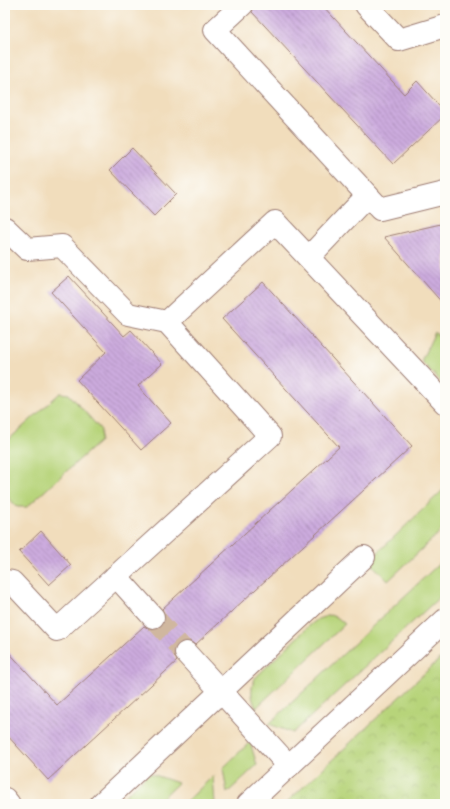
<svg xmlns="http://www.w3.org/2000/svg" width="450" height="809" font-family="'Old Standard TT',serif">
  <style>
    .green { fill: #b7d47a; stroke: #807a52 }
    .park { fill: url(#park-crowns); stroke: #807a52 }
    .building { fill: url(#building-back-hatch) }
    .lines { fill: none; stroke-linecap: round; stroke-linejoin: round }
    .minor-tunnel { stroke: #d0b79f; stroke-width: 22; stroke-dasharray: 22 11; stroke-linecap: butt }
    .minor-casing { stroke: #9e7e74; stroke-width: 24 }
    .minor { stroke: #fff; stroke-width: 22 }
  </style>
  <defs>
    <pattern id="park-crowns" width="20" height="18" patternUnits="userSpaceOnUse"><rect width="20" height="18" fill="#b7d47a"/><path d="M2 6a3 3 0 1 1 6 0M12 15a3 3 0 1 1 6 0" fill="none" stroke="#9fb66a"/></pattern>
    <pattern id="building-back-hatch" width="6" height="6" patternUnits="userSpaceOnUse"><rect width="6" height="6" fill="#ccabde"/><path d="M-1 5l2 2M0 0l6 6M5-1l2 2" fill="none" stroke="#a88bb4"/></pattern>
  </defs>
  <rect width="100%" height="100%" fill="#fdfcf7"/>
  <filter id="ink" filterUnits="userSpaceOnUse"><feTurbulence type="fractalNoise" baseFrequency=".025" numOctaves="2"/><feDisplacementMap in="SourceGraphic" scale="8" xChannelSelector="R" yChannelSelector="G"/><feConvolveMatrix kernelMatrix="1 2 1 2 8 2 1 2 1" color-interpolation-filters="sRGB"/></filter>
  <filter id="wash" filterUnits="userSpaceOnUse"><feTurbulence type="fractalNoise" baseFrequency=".012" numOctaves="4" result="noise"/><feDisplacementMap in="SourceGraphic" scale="16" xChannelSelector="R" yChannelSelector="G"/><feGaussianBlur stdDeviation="0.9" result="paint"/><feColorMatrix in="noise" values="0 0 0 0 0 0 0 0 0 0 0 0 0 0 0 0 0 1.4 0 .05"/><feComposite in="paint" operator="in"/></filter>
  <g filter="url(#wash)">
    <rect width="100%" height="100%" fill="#f1ddbc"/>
    <g class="green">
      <path d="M 435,332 L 445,344 L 445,386 L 421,361 Z"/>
      <path d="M 60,393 L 69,394 L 101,430 L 100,441 L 27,507 L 17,507 L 5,494 L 5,443 Z"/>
      <path d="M 445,488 L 445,527 L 388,581 L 369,561 Z"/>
      <path d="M 445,558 L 445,592 L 293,733 L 269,724 Z"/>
      <path d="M 330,615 L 338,618 L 345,624 L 256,708 C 251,697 250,689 255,678 L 309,626 L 318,619 Z"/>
      <path d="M 250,742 L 257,765 L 227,793 L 223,768 Z"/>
      <path d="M 149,773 L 178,783 L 156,804 L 116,804 Z"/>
      <path d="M 213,776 L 215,803 L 184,804 Z"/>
    </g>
    <path class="park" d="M 445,654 L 445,804 L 285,804 Z"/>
    <g id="blocks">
      <g class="building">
        <path d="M 254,5 L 322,5 L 404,94 L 417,81 L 445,112 L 445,115 L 393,164 L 252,12 Z"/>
        <path d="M 132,148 L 176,194 L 154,216 L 110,170 Z"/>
        <path d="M 445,223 L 445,306 L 384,237 Z"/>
        <path d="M 69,276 L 124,336 L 131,330 L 162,364 L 138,386 L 171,423 L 141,450 L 77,380 L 106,352 L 51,292 Z"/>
        <path d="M 263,282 L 412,446 L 195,645 L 190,641 L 184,641 L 177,644 L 174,649 L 174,655 L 177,661 L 48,780 L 5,733 L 5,648 L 57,705 L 144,626 L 149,629 L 155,629 L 162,626 L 165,620 L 165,615 L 162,609 L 339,447 L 222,319 Z"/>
        <path d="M 41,531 L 71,565 L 49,585 L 19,552 Z"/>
      </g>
    </g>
  </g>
  <g filter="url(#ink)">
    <use href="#blocks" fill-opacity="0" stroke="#9e7e74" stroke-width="1"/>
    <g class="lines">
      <path class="minor-tunnel" d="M 153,617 L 186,653"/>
      <defs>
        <g id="minor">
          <path d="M 242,5 L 215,30 L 380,209 L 445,193"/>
          <path d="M 366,5 L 399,40 L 445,26"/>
          <path d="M 5,228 L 27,249 L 62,246 L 128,314 L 167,322"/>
          <path d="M 309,257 L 367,196"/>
          <path d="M 116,576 L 153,617"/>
          <path d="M 5,581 L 12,582 L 57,630 L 270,436 L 167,322 L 275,222 L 445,403"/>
          <path d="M 186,653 L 289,766"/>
          <path d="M 5,799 L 9,804"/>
          <path d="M 101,804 L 364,557"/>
          <path d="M 248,804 L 445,620"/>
        </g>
      </defs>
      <use href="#minor" class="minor-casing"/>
      <use href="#minor" class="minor"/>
    </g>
  </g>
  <rect width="450" height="809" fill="none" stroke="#fdfcf7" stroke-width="20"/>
</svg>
